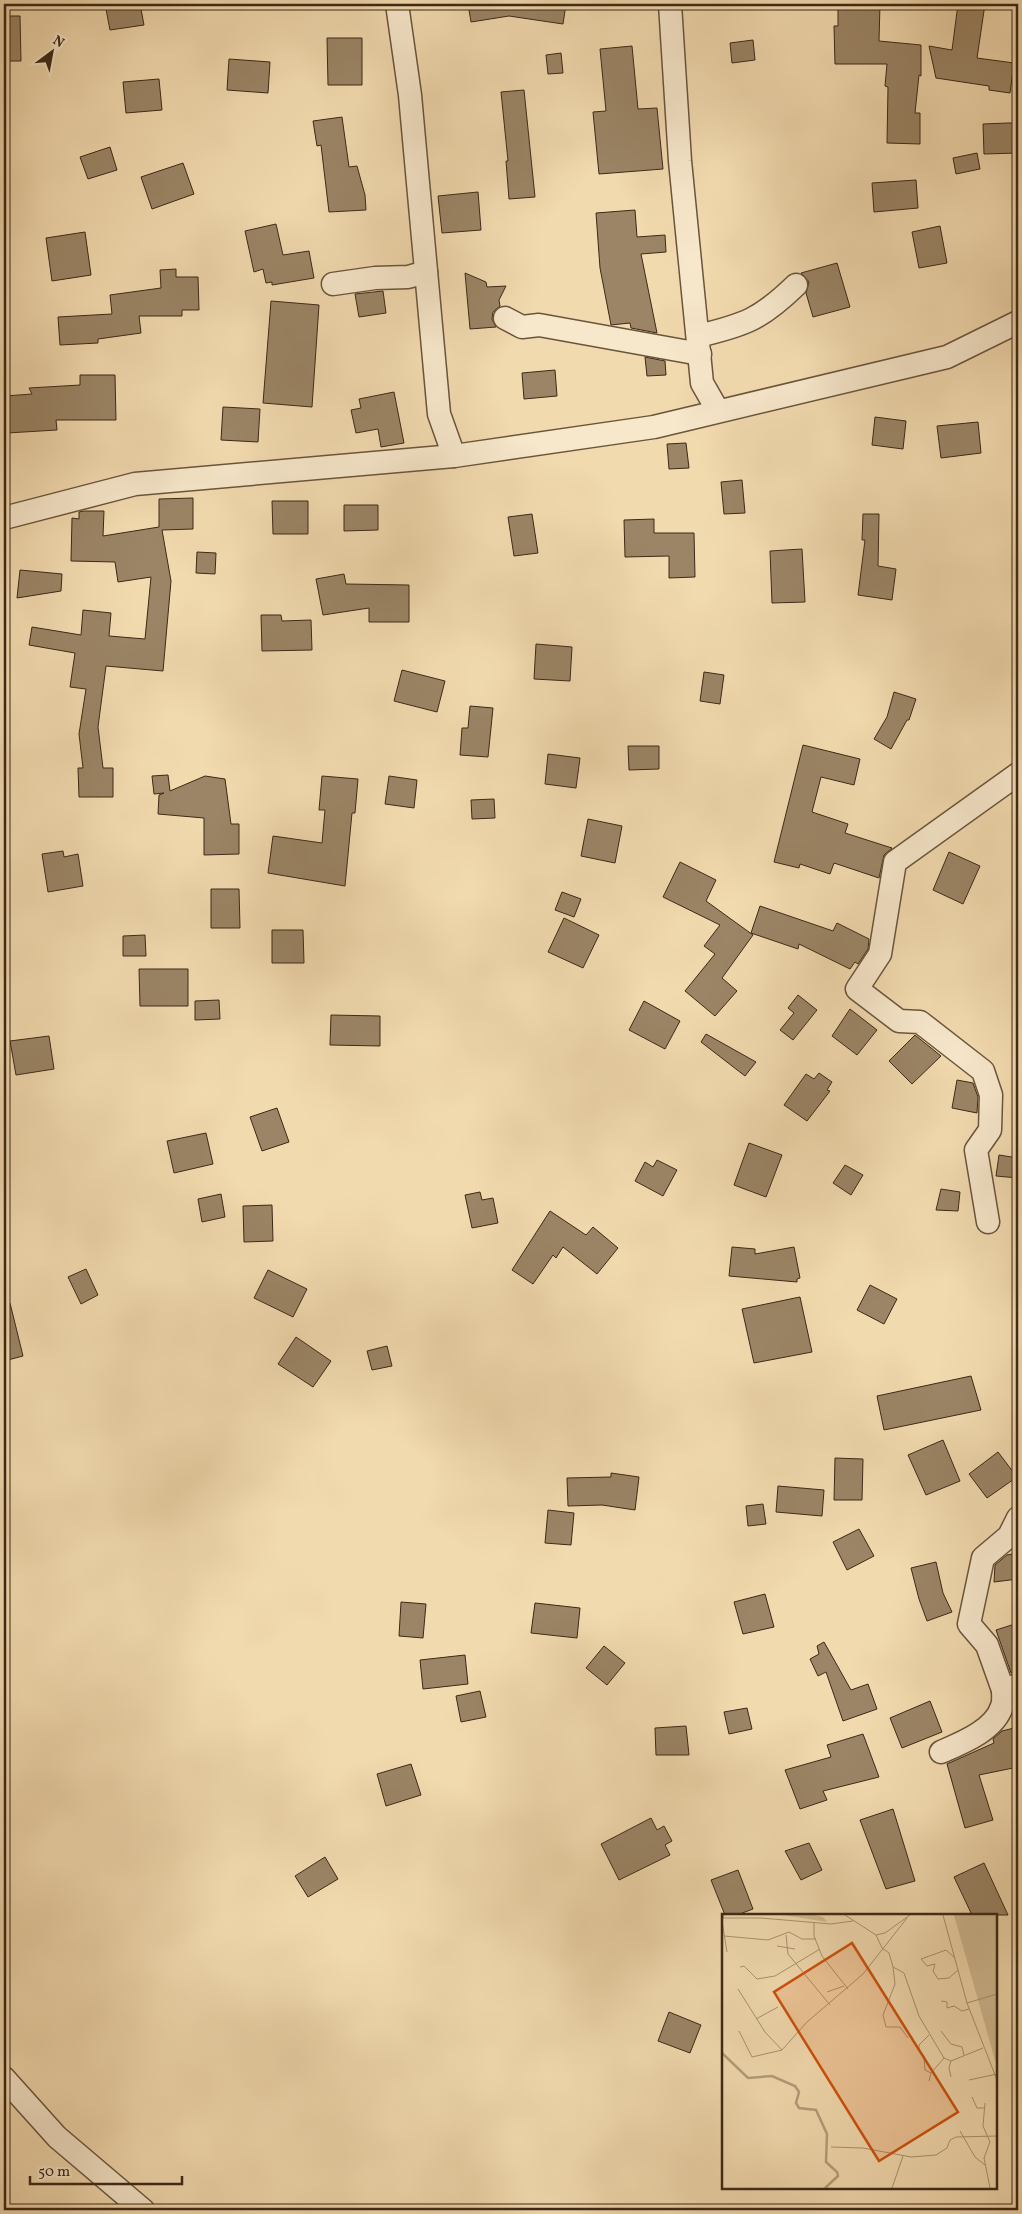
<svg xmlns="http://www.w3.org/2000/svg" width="1022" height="2214" font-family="Vollkorn,serif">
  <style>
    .building { fill: #9b8566; stroke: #3c2916 }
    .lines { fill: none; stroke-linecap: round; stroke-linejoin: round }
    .street-casing { stroke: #6a553c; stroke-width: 25 }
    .street { stroke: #f7e7cb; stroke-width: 22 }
    .inset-river { fill: none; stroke: #b49e7b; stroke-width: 2.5 }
    .inset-road { fill: none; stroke: #a99372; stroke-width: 1 }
    .view { fill: #ce520e; fill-opacity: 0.15; stroke: #ce520e; stroke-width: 2.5 }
    .inset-edge { fill: none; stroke: #3c2916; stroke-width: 2.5 }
  </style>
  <rect width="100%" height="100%" fill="#f2daaf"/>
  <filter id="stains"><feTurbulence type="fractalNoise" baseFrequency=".004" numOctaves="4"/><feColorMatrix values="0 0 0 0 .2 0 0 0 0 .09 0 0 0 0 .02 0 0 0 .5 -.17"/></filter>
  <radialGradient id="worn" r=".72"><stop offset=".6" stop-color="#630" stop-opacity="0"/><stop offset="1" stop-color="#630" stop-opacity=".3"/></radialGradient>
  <g class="building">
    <path d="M 105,4 L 140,4 L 144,25 L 110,30 Z"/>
    <path d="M 468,4 L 566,4 L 563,24 L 509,16 L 471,22 Z"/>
    <path d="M 838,4 L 880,4 L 879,41 L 921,45 L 921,76 L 919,75 L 915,113 L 920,113 L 920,144 L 887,143 L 888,87 L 885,86 L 887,64 L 835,64 L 834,26 L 838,26 Z"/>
    <path d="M 958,4 L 985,4 L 977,58 L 1014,63 L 1010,93 L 989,90 L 989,86 L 936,78 L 929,46 L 952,50 Z"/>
    <path d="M 4,16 L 20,16 L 21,61 L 4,61 Z"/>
    <path d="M 327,38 L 362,38 L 362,85 L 328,85 Z"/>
    <path d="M 753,40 L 755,60 L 732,63 L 730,43 Z"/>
    <path d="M 632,46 L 638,109 L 657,108 L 663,169 L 599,174 L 593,112 L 606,111 L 600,49 Z"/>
    <path d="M 561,53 L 563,73 L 548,74 L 546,55 Z"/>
    <path d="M 229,59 L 270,62 L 268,93 L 227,90 Z"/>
    <path d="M 159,79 L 162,110 L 126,113 L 123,82 Z"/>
    <path d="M 524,90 L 535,197 L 509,199 L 506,161 L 508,161 L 501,92 Z"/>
    <path d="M 342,117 L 349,167 L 357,166 L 365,195 L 366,210 L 329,212 L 321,145 L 317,146 L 313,121 Z"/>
    <path d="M 1008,123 L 1018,123 L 1018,153 L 984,154 L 983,124 Z"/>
    <path d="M 110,147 L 117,170 L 88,179 L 80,157 Z"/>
    <path d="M 977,153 L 980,169 L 956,174 L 953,158 Z"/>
    <path d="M 183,163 L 194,194 L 152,209 L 141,177 Z"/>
    <path d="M 916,180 L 918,208 L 874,212 L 872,183 Z"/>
    <path d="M 478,192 L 481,230 L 442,233 L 438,196 Z"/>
    <path d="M 635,210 L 637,237 L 665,235 L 666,252 L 641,254 L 657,333 L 631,328 L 630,323 L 611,325 L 600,268 L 596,213 Z"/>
    <path d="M 276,224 L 283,255 L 309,251 L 314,278 L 272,285 L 272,282 L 266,283 L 263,269 L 254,272 L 245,231 Z"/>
    <path d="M 940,226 L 947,263 L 919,268 L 912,232 Z"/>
    <path d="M 85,232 L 91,275 L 52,281 L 46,238 Z"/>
    <path d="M 837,263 L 850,307 L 813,317 L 806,293 L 809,282 L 801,273 Z"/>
    <path d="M 176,269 L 176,277 L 198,277 L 199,310 L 182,310 L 182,316 L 139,316 L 141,333 L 98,339 L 98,343 L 60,345 L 58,317 L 112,314 L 110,295 L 161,288 L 160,270 Z"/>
    <path d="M 465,273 L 486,282 L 487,287 L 506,286 L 499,300 L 500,306 L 493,312 L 492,319 L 496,327 L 470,329 Z"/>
    <path d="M 383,291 L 386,313 L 359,317 L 355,294 Z"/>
    <path d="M 271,301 L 319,305 L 312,407 L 263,403 Z"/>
    <path d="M 645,357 L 665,361 L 666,375 L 647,376 Z"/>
    <path d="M 555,370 L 557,396 L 524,399 L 522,373 Z"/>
    <path d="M 80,375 L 115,375 L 116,420 L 56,420 L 57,430 L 7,433 L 5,396 L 32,394 L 29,388 L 80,385 Z"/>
    <path d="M 394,392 L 404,443 L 381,447 L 378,429 L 356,433 L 351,410 L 361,408 L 359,399 Z"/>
    <path d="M 223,407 L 260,409 L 258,442 L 221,440 Z"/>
    <path d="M 875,417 L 906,421 L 903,449 L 872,445 Z"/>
    <path d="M 978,422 L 981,453 L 941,458 L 937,426 Z"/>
    <path d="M 686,443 L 689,468 L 669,469 L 667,444 Z"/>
    <path d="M 742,480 L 745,513 L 724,514 L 721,482 Z"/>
    <path d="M 193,498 L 193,529 L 162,530 L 171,581 L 163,671 L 106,666 L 98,727 L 103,768 L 113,768 L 113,797 L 79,797 L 78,768 L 83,768 L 79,734 L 86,689 L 70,687 L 75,653 L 29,645 L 32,627 L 81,635 L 83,610 L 111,613 L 109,636 L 145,639 L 151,577 L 118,582 L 115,562 L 71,561 L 72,518 L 79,519 L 79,512 L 84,511 L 104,511 L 103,536 L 159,527 L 159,499 Z"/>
    <path d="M 272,501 L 308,501 L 308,534 L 273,534 Z"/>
    <path d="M 344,505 L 378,505 L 378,530 L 344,531 Z"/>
    <path d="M 532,514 L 538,553 L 514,556 L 508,517 Z"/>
    <path d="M 863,514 L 879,514 L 878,566 L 896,569 L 892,600 L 858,595 L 865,540 L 862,540 Z"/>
    <path d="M 654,519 L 654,533 L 694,533 L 695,577 L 669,578 L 669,556 L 625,557 L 624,520 Z"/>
    <path d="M 802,549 L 805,602 L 772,603 L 770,551 Z"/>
    <path d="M 197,552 L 216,553 L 215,574 L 196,573 Z"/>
    <path d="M 20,570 L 62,574 L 61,591 L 17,598 Z"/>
    <path d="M 344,574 L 346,584 L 409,585 L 409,622 L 369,622 L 369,608 L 323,615 L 316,579 Z"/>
    <path d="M 261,615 L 281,615 L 282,621 L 311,620 L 312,650 L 262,651 Z"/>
    <path d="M 536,644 L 572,647 L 570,681 L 534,679 Z"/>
    <path d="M 402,670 L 445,681 L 437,712 L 394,701 Z"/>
    <path d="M 704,672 L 724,675 L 720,704 L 700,701 Z"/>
    <path d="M 894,692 L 916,699 L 909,720 L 907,720 L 891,749 L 874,739 L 887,717 Z"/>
    <path d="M 470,706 L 493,708 L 488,757 L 460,755 L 462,728 L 468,728 Z"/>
    <path d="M 803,745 L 860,759 L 854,785 L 821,777 L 812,812 L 848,824 L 845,833 L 892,848 L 884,855 L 879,878 L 834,863 L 830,874 L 800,864 L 799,868 L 774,862 Z"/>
    <path d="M 628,746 L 659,746 L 659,769 L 629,770 Z"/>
    <path d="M 548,754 L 580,758 L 576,788 L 545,784 Z"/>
    <path d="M 168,775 L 170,791 L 205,776 L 225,779 L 231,824 L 239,824 L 239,854 L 204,855 L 204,818 L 158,814 L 159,795 L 164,793 L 154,794 L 152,776 Z"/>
    <path d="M 322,776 L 358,779 L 355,813 L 352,813 L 345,886 L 268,873 L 273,836 L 322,843 L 325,810 L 319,810 Z"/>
    <path d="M 389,776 L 417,780 L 414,808 L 385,804 Z"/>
    <path d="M 494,799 L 495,818 L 472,819 L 471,800 Z"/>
    <path d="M 588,819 L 622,826 L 615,863 L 581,856 Z"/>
    <path d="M 63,851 L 64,857 L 78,854 L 83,886 L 48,892 L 42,854 Z"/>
    <path d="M 949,852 L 980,866 L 963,904 L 933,890 Z"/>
    <path d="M 680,862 L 716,880 L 706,901 L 753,935 L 722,978 L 737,991 L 715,1016 L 685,991 L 715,954 L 704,946 L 720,925 L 663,897 Z"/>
    <path d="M 211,889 L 239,889 L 240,928 L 211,928 Z"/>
    <path d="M 562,892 L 581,899 L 574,917 L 555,910 Z"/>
    <path d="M 760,906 L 833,931 L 837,923 L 869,939 L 868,949 L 858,964 L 855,962 L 850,969 L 799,944 L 798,949 L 751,933 Z"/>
    <path d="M 564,918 L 599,935 L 583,968 L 548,952 Z"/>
    <path d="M 272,930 L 303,930 L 304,963 L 272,963 Z"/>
    <path d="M 145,935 L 146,956 L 123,956 L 123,936 Z"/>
    <path d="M 139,969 L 188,969 L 188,1006 L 140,1006 Z"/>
    <path d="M 798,995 L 817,1010 L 793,1040 L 780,1030 L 794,1013 L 788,1008 Z"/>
    <path d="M 219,1000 L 220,1019 L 195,1020 L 195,1001 Z"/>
    <path d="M 644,1001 L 680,1021 L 665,1049 L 629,1030 Z"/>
    <path d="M 850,1009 L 877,1030 L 857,1055 L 832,1036 Z"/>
    <path d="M 331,1015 L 380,1016 L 380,1046 L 330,1045 Z"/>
    <path d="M 706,1034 L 756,1062 L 745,1076 L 701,1042 Z"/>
    <path d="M 915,1035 L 941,1056 L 912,1084 L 889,1061 Z"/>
    <path d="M 49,1036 L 54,1069 L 16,1075 L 10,1041 Z"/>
    <path d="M 819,1073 L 832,1082 L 827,1090 L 830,1091 L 807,1121 L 784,1105 L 806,1074 L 814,1079 Z"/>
    <path d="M 957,1080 L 973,1083 L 978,1097 L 977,1113 L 952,1108 Z"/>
    <path d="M 277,1108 L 289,1142 L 262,1151 L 250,1117 Z"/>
    <path d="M 206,1133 L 213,1164 L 174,1173 L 167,1141 Z"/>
    <path d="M 749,1143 L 782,1155 L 766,1197 L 734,1185 Z"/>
    <path d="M 999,1155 L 1018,1158 L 1018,1178 L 996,1176 Z"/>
    <path d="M 657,1160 L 677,1170 L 663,1196 L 635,1181 L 645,1162 L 653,1167 Z"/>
    <path d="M 845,1165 L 863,1175 L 851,1195 L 833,1183 Z"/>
    <path d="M 941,1189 L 960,1192 L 958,1211 L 936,1210 Z"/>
    <path d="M 480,1192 L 482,1200 L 493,1198 L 498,1223 L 472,1228 L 465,1195 Z"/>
    <path d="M 221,1194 L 225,1217 L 202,1222 L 198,1199 Z"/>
    <path d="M 272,1205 L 273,1241 L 244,1242 L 243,1206 Z"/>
    <path d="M 550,1211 L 586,1235 L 593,1227 L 618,1248 L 597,1274 L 563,1247 L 556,1258 L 553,1255 L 533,1284 L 512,1270 Z"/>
    <path d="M 732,1247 L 755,1249 L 755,1254 L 794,1247 L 800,1278 L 797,1279 L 797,1282 L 729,1276 Z"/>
    <path d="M 86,1269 L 98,1295 L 81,1304 L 68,1277 Z"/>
    <path d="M 268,1270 L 307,1289 L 293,1317 L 254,1298 Z"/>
    <path d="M 870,1285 L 897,1299 L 884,1324 L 857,1310 Z"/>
    <path d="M 800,1297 L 812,1352 L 754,1363 L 742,1309 Z"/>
    <path d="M 10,1303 L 23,1356 L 4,1361 L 4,1304 Z"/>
    <path d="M 296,1337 L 331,1361 L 313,1387 L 278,1364 Z"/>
    <path d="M 387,1346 L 392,1366 L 372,1370 L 367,1351 Z"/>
    <path d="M 971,1376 L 981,1410 L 884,1430 L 877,1396 Z"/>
    <path d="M 943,1440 L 960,1481 L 926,1495 L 908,1455 Z"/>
    <path d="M 998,1452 L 1017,1477 L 987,1498 L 969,1474 Z"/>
    <path d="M 835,1458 L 863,1459 L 862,1500 L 834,1500 Z"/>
    <path d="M 611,1473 L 639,1477 L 635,1510 L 602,1505 L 568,1506 L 567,1478 L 611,1477 Z"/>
    <path d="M 778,1486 L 824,1490 L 822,1516 L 776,1512 Z"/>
    <path d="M 763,1504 L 766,1524 L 748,1526 L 746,1506 Z"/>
    <path d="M 548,1510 L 574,1513 L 571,1545 L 545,1543 Z"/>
    <path d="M 859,1529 L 874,1556 L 847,1570 L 833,1542 Z"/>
    <path d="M 1018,1553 L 1018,1579 L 994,1582 L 995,1565 L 1007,1555 Z"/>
    <path d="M 936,1562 L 943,1593 L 952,1612 L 927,1621 L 919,1599 L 911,1568 Z"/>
    <path d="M 765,1594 L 774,1627 L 743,1634 L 734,1602 Z"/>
    <path d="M 401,1602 L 426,1604 L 423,1638 L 399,1636 Z"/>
    <path d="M 535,1603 L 580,1608 L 577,1638 L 531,1633 Z"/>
    <path d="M 1018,1623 L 1018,1672 L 1011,1673 L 996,1630 Z"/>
    <path d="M 824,1642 L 851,1690 L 868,1684 L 877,1709 L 843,1721 L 826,1672 L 818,1676 L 810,1659 L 819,1654 L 817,1646 Z"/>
    <path d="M 604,1646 L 625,1663 L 607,1685 L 586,1668 Z"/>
    <path d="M 465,1655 L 468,1684 L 423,1689 L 420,1660 Z"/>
    <path d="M 480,1691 L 486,1717 L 461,1722 L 456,1696 Z"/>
    <path d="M 930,1701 L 942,1732 L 902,1748 L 890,1718 Z"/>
    <path d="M 747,1708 L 752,1729 L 729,1734 L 724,1712 Z"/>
    <path d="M 686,1726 L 689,1755 L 656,1755 L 655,1728 Z"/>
    <path d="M 1018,1727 L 1018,1767 L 979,1775 L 993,1820 L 965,1828 L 947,1764 L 994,1743 L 993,1739 L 1002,1731 Z"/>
    <path d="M 863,1734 L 879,1777 L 823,1791 L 827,1800 L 800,1809 L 785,1770 L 831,1757 L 827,1745 Z"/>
    <path d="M 411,1764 L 421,1795 L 386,1806 L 377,1774 Z"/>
    <path d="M 893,1809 L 915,1881 L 886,1889 L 860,1820 Z"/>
    <path d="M 651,1818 L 657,1830 L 664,1826 L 672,1841 L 665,1845 L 670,1855 L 619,1880 L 601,1844 Z"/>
    <path d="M 809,1843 L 822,1870 L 801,1880 L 785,1851 Z"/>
    <path d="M 325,1857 L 338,1879 L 308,1897 L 295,1876 Z"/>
    <path d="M 984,1863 L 1008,1915 L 972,1915 L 954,1877 Z"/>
    <path d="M 738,1870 L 753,1909 L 737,1915 L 725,1915 L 711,1880 Z"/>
    <path d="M 669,2012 L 701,2025 L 690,2053 L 658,2041 Z"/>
  </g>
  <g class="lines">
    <defs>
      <g id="street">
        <path d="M 397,4 L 410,95 L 439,414 L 454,456"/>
        <path d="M 670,4 L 680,161 L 702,383 L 718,411"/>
        <path d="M 333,284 L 375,278 L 408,277 L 426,272"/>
        <path d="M 505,318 L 522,327 L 539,325 L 700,354"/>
        <path d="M 698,336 C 745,325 761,319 796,285"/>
        <path d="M 4,518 L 135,484 L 454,456 L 654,427 L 947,357 L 1018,322"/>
        <path d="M 988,1222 L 976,1150 L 990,1130 L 991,1095 L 983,1071 L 920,1022 L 899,1021 L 857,989 L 880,954 L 895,862 L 1018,774"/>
        <path d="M 1003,1690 L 987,1645 L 969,1624 L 983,1558 L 1009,1536 L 1018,1518"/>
        <path d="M 941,1752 C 962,1743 995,1730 1002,1706 C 1004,1701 1003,1695 1003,1690 L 1018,1685"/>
        <path d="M 4,2078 L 57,2137 L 143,2210"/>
      </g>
    </defs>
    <use href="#street" class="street-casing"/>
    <use href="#street" class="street"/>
  </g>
  <g transform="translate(722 1914)">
    <rect width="275" height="275" fill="#f2daaf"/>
    <path d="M 61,1 L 92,1 L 101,3 L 105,8 ZM 232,1 L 275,1 L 275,153 Z" fill="#d3bc95"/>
    <path class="inset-river" d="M 0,139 L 26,164 L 50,162 L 73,172 L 77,178 L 74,189 L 77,194 L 94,196 L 105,220 L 104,248 L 115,258 L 116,262 L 103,274"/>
    <path class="inset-road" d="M 2,1 L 0,7 L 5,38M 123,1 L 154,21 L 163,19 L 188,1M 221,1 L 245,89 L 275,166M 0,4 L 39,4 L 109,10 L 131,7M 92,8 L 92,22 L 100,42 L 126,75M 64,21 L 66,40 L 108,91M 154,21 L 160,34 L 167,39 L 171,53 L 182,59 L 197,102 L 222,144 L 229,147 L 261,134M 2,22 L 46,26 L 67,18 L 80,25 L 94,25M 55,32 L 73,35M 233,44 L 224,36 L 199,45 L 205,52 L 213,50 L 211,57 L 216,65 L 227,64 L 236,56M 18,53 L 22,52 L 35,65 L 53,62 L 98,35M 171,53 L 173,70 L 161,101 L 164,113 L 178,113 L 186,124M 16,75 L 43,118 L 60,136M 105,78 L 122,72M 219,87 L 225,88 L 225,94 L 232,92 L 240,97 L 247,95M 245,89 L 275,80M 34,105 L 56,93M 17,117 L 30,143 L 60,136 L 85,108 L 141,60 L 185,4M 219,117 L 229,130 L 240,133 L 242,141M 207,121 L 197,131 L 197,136 L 202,142 L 203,156 L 209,159M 229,163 L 227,154 L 229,147M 247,166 L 275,160M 207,167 L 209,159 L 222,144M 250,183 L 255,194 L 262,194M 263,189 L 261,212 L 268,228 L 262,244 L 268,274M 238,217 L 253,243 L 263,251M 109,233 L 141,234 L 189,243 L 214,241 L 225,234 L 228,226 L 234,223 L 275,222M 170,274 L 181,242"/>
    <path class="view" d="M 130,29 L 236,198 L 157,247 L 52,78 Z"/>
    <rect width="275" height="275" class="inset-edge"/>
  </g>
  <rect width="1022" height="2214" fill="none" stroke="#f2daaf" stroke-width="20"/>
  <rect x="5" y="5" width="1012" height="2204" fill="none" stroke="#3c2916" stroke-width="2.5"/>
  <rect x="10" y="10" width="1002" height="2194" fill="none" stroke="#3c2916"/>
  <g transform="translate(52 52) rotate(32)" stroke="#f7e7cb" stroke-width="4" paint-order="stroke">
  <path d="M0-4L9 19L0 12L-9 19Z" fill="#3c2916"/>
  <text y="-8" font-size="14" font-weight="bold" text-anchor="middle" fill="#3c2916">N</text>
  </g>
  <path d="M30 2176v8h152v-8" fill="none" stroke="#3c2916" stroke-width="2.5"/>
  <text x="38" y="2176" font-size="15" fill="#3c2916" stroke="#f7e7cb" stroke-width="4" paint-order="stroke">50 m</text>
  <rect width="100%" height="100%" filter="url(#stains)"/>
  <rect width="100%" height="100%" fill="url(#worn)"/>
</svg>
